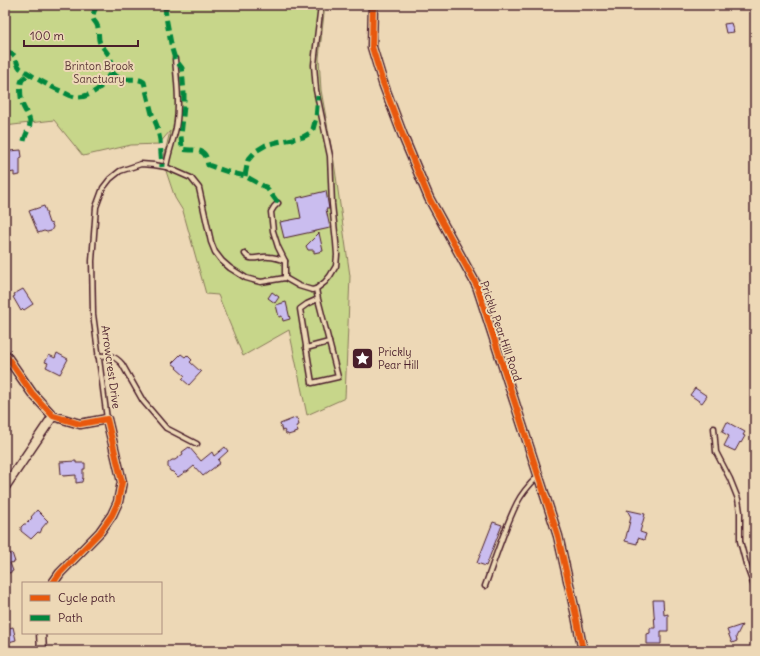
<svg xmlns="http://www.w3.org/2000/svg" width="760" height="656" font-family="Delius,sans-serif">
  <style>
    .green { fill: #c7d68a; stroke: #887a5a }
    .building { fill: #cabdef; stroke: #4a1f2b }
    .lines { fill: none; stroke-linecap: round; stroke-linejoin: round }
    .lane-casing { stroke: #4a1f2b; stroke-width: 7 }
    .street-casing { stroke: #4a1f2b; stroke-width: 11 }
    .lane { stroke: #edd8b6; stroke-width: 4 }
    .street { stroke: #edd8b6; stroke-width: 8 }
    .quiet { stroke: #00873e; stroke-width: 5; stroke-dasharray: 10 5; stroke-linecap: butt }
    .cycleway-casing { stroke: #edd8b6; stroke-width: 8 }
    .cycleway { stroke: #e8590c; stroke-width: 6 }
    .labels { text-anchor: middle; stroke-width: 4; stroke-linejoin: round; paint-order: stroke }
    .park-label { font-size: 11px; fill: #5d3a39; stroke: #edd8b6 }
    .street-label { font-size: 11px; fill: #4a1f2b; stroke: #edd8b6 }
    .poi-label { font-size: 11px; fill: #4a1f2b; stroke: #edd8b6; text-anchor: start }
  </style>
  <rect width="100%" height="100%" fill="#edd8b6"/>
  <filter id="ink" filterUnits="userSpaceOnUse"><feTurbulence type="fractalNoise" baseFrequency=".025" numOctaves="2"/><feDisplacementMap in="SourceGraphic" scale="8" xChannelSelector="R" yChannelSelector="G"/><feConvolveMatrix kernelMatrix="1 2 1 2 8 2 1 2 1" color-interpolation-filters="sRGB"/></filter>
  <g filter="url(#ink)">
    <path class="green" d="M 5,5 L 325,5 L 319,58 L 321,90 L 334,162 L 350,276 L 345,398 L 307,415 L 289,330 L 243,356 L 218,295 L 206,294 L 183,211 L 175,198 L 166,171 L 164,157 L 170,131 L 159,144 L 131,145 L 83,156 L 54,120 L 5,126 Z"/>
    <g class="building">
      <path d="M 731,23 L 734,32 L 726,33 L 724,24 Z"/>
      <path d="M 21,150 L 22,157 L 20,158 L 20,175 L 14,176 L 14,172 L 9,173 L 7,153 L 10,153 L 10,151 Z"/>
      <path d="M 326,191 L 329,209 L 326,209 L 330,228 L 284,238 L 280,222 L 301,218 L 297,198 Z"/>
      <path d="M 44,206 L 47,214 L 46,214 L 49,223 L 52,224 L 53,227 L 51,231 L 47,232 L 44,231 L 38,233 L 29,211 Z"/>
      <path d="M 319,233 L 323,251 L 314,253 L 314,250 L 308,250 L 306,246 Z"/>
      <path d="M 23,289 L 33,304 L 24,310 L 23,309 L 21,311 L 13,297 L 15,296 L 14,294 Z"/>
      <path d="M 272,292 L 279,297 L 275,303 L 268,298 Z"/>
      <path d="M 286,302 L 290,319 L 283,321 L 282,316 L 279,317 L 276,305 Z"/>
      <path d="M 57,353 L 68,359 L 60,374 L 46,367 L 48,363 L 45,362 L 49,355 L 55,358 Z"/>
      <path d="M 181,354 L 185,357 L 187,355 L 192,360 L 190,362 L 201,372 L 189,385 L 182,379 L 185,376 L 176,368 L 177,367 L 172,363 Z"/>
      <path d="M 695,388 L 707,396 L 702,403 L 690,395 Z"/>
      <path d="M 295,418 L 297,418 L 299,425 L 296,426 L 298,432 L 288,435 L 288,434 L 286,434 L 284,430 L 282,431 L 280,424 Z"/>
      <path d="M 727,422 L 745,432 L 743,435 L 745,436 L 741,443 L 740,442 L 735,451 L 724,446 L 729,436 L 722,432 Z"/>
      <path d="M 189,447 L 201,461 L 212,452 L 214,456 L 225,447 L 228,451 L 218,460 L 220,463 L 203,476 L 194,466 L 187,472 L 185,472 L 178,477 L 173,472 L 170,471 L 168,467 L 168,463 L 172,460 L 175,460 L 183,454 L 182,452 Z"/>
      <path d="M 76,461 L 76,463 L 85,463 L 85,469 L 83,469 L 83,477 L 82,482 L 76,483 L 76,475 L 63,476 L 62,474 L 61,474 L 60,462 Z"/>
      <path d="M 37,510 L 48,521 L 42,528 L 41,531 L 40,533 L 38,532 L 31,539 L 21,531 L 21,527 L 24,524 L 26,524 L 32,518 L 31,517 Z"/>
      <path d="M 627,510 L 645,514 L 640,532 L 646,534 L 644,540 L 638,538 L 637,544 L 625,541 L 631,517 Z"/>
      <path d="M 493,522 L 502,525 L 486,566 L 477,563 Z"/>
      <path d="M 5,550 L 7,555 L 12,553 L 15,562 L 10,563 L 13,571 L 7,574 L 5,569 Z"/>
      <path d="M 653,600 L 663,600 L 664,615 L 668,614 L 668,631 L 661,631 L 661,644 L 647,644 L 647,634 L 650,633 L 650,628 L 655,628 Z"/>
      <path d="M 742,625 L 736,637 L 737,641 L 732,643 L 727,630 Z"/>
      <path d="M 13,627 L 16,640 L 5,643 L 5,629 Z"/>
    </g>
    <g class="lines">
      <defs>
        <g id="lane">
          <path d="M 166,167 C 168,154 173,141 176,128 C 180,105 177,82 175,59"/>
          <path d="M 278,203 L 274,207 L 271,212 L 273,231 L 278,247 L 285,261 L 285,278"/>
          <path d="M 245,254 C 251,263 261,255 269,257 C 275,257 280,259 285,261"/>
          <path d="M 316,289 L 318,299 L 338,377 L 312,383 L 300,309 L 307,304 L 318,299"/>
          <path d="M 306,348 L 329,342"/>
          <path d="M 98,356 C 110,355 114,355 122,364 L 143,401 L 166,428 L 197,444"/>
          <path d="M 107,419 L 93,314 L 92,261 L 96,207 L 103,188 L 110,179 L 120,171 L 141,164 L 154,165 L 166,167 L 191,178 L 199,188 L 211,242 L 215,252 L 222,261 L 230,268 L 246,278 L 253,280 L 261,282 L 285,278 L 299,286 L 312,290 L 316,289 L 325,282 L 330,276 L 336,266 L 337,255 L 336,242 L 332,204 L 330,156 L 316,90 L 314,65 L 315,55 L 321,5"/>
          <path d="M 714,428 L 716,452 L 730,479 L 738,499 L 740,512 L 740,541 L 746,564 L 755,589"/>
          <path d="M 485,586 C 495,559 504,529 517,503 C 522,493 530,484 538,476"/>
        </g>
        <g id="street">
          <path d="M 373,5 L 372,47 L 383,83 L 403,136 L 429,198 L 477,286 L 558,536 L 575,611 L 583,651"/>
          <path d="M 5,354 L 32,393 L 53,416 L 80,424 L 107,419 L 122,482 L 118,502 L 112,515 L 100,532 L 60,573 L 53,583"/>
          <path d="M 5,487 L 53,416"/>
          <path d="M 41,633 L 42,651"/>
        </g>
      </defs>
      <use href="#lane" class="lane-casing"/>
      <use href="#street" class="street-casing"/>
      <use href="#lane" class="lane"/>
      <use href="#street" class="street"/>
      <g class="quiet">
        <path d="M 165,5 L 166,17 L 172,49 L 175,59 L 182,68 L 184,94 L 184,106 L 181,136 L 182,149 C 189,151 201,148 205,155 C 207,158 207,162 208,165 L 228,172 L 245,176 L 263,186 L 266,187 L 278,203"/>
        <path d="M 5,53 C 21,54 13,61 20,68 C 34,77 48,86 63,92 C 67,94 72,97 77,97 C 86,98 99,90 104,83 C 108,77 112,72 112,64 C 111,55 104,50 100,43 C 97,37 100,31 97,25 C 96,22 93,21 93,17 C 93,13 95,9 97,5"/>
        <path d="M 111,72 C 123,85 133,75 144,82 L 152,114 L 157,126 L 160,140 L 162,167"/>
        <path d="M 24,141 C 25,135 30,128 30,123 C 30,117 25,111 23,106 C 21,101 19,85 22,80 C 24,78 27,76 29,73"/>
        <path d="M 245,176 L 248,160 L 256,151 L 266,145 L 277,142 L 303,137 L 310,133 L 313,129 L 316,118 L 318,96"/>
      </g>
      <defs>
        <g id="cycleway">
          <path d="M 373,5 L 372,47 L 383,83 L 403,136 L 429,198 L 477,286 L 558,536 L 575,611 L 583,651"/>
          <path d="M 5,354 L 32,393 L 53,416 L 80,424 L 107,419 L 122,482 L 118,502 L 112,515 L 100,532 L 60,573 L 53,583"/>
        </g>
      </defs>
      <use href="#cycleway" class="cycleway-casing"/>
      <use href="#cycleway" class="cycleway"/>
    </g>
  </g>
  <defs>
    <symbol id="sight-square" viewBox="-11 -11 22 22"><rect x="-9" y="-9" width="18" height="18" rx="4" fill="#4a1f2b" stroke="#edd8b6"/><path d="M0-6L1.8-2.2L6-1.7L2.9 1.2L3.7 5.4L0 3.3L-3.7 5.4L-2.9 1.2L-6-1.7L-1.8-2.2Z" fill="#fff"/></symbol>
  </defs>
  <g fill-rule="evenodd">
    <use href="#sight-square" x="350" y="346" width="25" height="25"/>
  </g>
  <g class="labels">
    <g class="park-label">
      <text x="99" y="70">Brinton Brook<tspan x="99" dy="13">Sanctuary</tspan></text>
    </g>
    <g class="street-label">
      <text transform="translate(501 331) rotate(71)" y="4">Prickly Pear Hill Road</text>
      <text transform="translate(111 367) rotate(82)" y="4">Arrowcrest Drive</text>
    </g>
    <g class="poi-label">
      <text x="378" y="356">Prickly<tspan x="378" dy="13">Pear Hill</tspan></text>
    </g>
  </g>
  <rect width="760" height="656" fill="none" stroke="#edd8b6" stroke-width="20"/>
  <rect x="10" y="10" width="740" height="636" fill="none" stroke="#4a1f2b" stroke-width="1.5" filter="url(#ink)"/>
  <rect x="22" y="582" width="140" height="52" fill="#edd8b6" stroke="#ac8e7e"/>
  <rect x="30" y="595" width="20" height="6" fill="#e8590c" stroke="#ac8e7e"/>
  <text x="58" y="602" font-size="12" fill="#4a1f2b">Cycle path</text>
  <rect x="30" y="615" width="20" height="6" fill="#00873e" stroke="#ac8e7e"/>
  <text x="58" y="622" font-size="12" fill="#4a1f2b">Path</text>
  <path d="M24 40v6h114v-6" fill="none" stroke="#4a1f2b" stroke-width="2"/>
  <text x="30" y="40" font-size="12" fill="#4a1f2b" stroke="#edd8b6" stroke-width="3" paint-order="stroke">100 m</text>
</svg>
